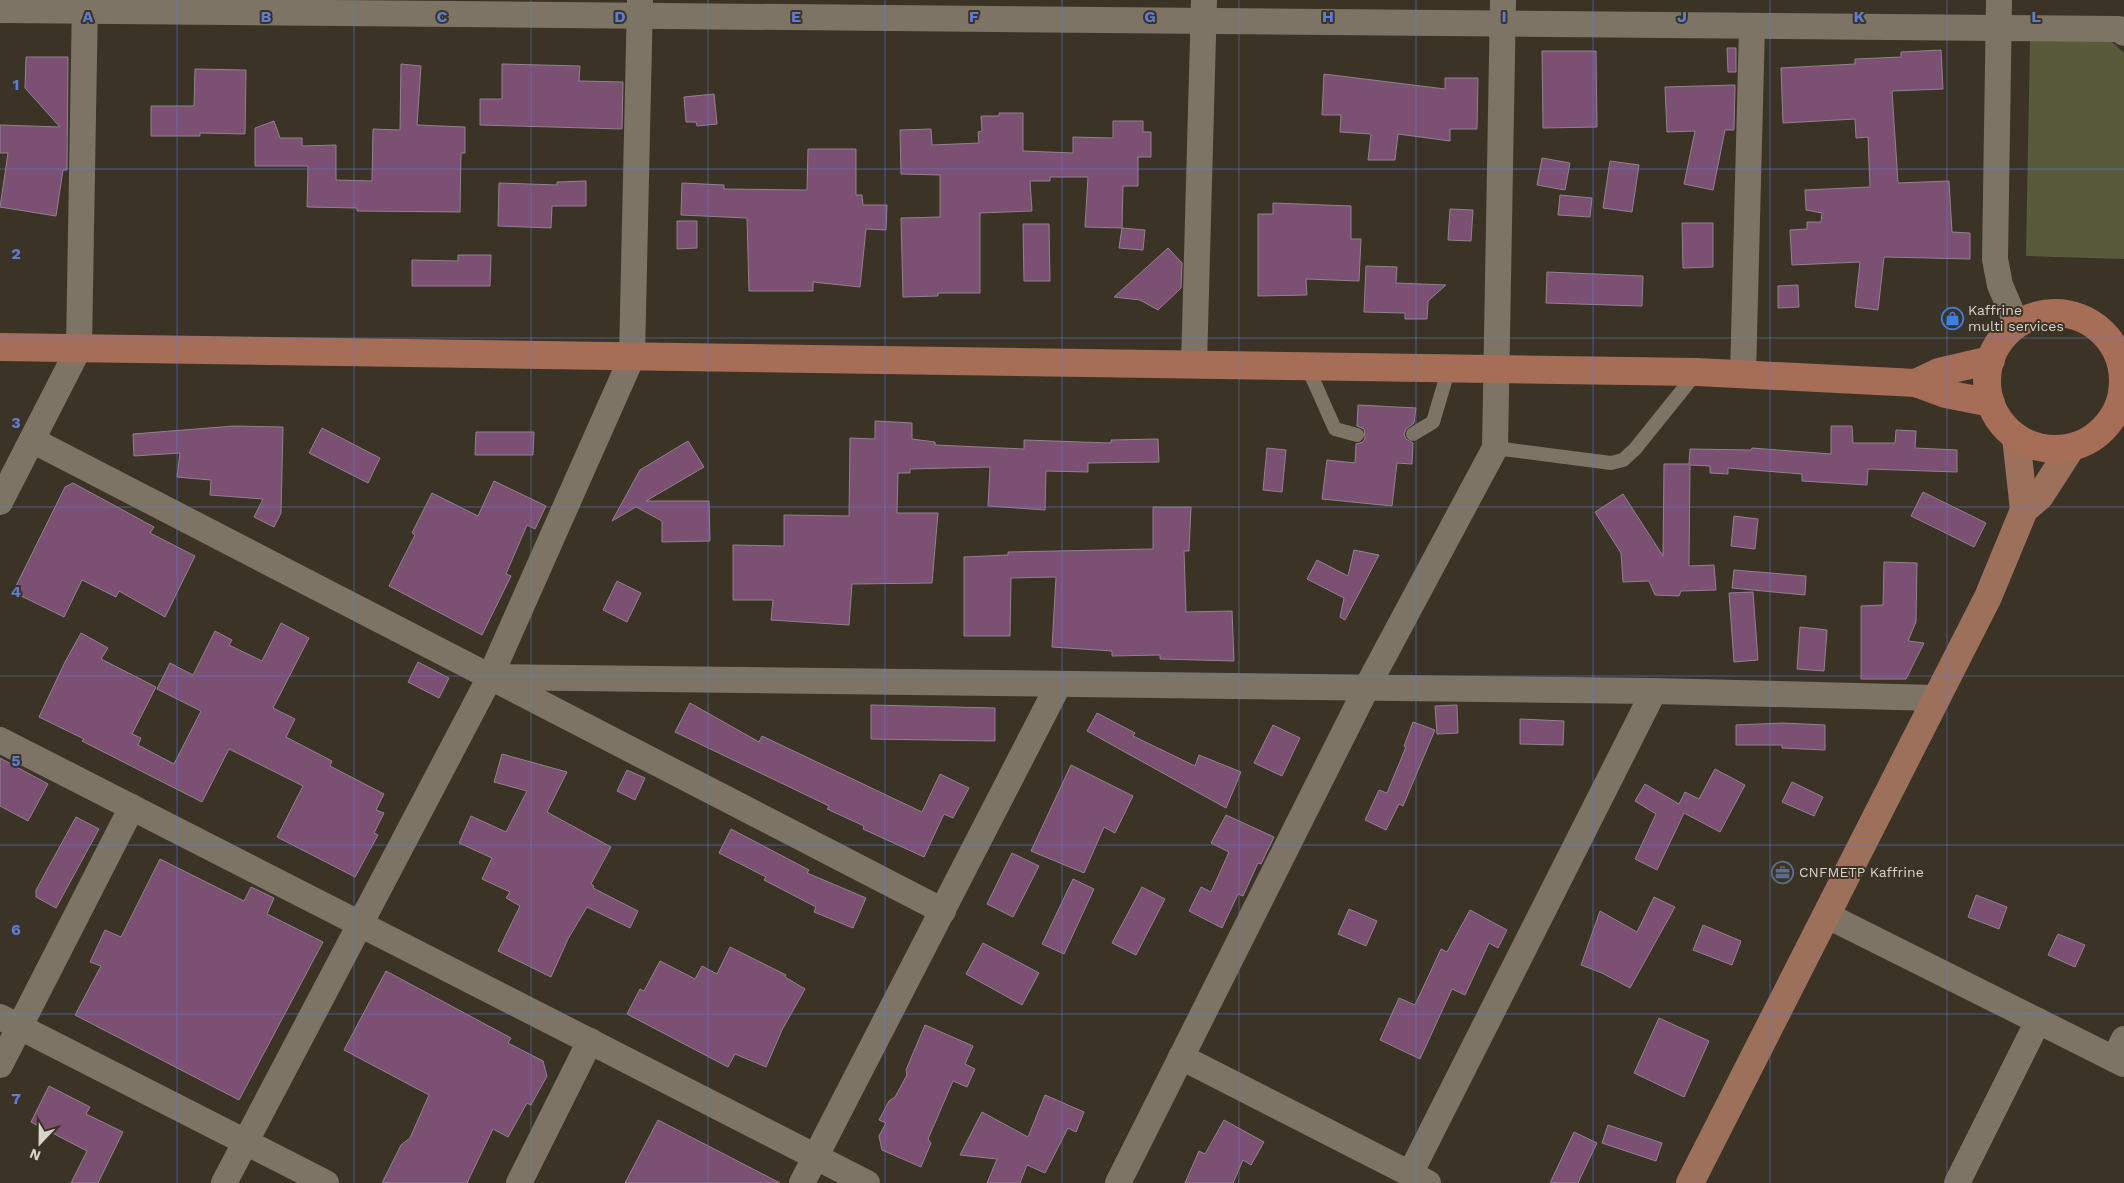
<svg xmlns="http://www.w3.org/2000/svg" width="2124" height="1183" font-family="'Work Sans',sans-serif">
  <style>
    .green { fill: #575b3c }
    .building { fill: #7b5073; stroke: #91828e }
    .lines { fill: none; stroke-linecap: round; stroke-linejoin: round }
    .service { stroke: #7d7465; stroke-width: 14 }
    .minor { stroke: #7d7465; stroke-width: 26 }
    .primary { stroke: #9c705a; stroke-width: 28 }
    .trunk { stroke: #a66e56; stroke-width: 28 }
    .grid { fill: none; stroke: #5e7cd3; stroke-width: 1; stroke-opacity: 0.55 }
    .labels { text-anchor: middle; stroke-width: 4; stroke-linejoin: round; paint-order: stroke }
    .poi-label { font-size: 14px; fill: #d7d2ca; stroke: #3b3326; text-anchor: start }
    .grid-label { font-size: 16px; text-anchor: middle; font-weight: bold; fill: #5e7cd3; stroke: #3b3326; stroke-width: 4; stroke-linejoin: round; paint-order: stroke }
  </style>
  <rect width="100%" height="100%" fill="#3b3326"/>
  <path class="green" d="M 2030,38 L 2111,41 L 2124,53 L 2124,259 L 2026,256 Z"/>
  <g class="building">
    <path d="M 1727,48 L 1736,48 L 1736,72 L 1728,72 Z"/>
    <path d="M 1941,50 L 1943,89 L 1892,91 L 1898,183 L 1949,181 L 1952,232 L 1970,233 L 1970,259 L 1884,257 L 1878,310 L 1855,307 L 1860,262 L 1792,265 L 1790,230 L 1807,229 L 1807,222 L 1821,222 L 1822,213 L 1806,210 L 1805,190 L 1870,187 L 1868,137 L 1856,138 L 1855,119 L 1783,123 L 1781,68 L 1855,64 L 1855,59 L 1901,57 L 1901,52 Z"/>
    <path d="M 1542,51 L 1596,51 L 1597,127 L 1543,128 Z"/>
    <path d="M 26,57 L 68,57 L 67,170 L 63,170 L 56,216 L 0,207 L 8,153 L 0,153 L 0,125 L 60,127 L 25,88 Z"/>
    <path d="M 401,64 L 421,66 L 417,125 L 465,127 L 465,153 L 461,153 L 460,212 L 357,211 L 357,208 L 307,207 L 308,166 L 255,166 L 255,128 L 274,121 L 280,138 L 302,138 L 302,146 L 336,145 L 336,180 L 372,181 L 373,129 L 400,130 Z"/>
    <path d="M 502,64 L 580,66 L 579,81 L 623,82 L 622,129 L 480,125 L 480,99 L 502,99 Z"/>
    <path d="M 195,69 L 246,70 L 245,134 L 200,133 L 200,136 L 151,136 L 151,106 L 194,106 Z"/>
    <path d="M 1324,74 L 1445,89 L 1445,78 L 1478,78 L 1477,129 L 1450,129 L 1450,141 L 1398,134 L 1395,160 L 1368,160 L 1371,134 L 1340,132 L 1341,115 L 1322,115 Z"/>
    <path d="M 1735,85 L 1734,130 L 1725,130 L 1713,190 L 1684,184 L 1695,131 L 1667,132 L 1665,87 Z"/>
    <path d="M 714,94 L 717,124 L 697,126 L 696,122 L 686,122 L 684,97 Z"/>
    <path d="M 999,113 L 1023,113 L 1023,151 L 1073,153 L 1073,137 L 1113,138 L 1113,121 L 1143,121 L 1143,132 L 1151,132 L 1151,157 L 1138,157 L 1138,186 L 1123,186 L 1122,228 L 1085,227 L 1088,177 L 1050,177 L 1050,181 L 1030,181 L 1032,211 L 980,213 L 980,293 L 938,293 L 938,296 L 903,297 L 901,218 L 940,217 L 940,175 L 901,174 L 900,130 L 931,129 L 932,145 L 979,143 L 978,132 L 982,131 L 981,116 L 999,116 Z"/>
    <path d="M 808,149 L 856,149 L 856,195 L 862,195 L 863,205 L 887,205 L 886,230 L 866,229 L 860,287 L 813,282 L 813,291 L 749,291 L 747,218 L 681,215 L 682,183 L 724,185 L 724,189 L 807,190 Z"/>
    <path d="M 1542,158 L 1570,163 L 1565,190 L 1537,185 Z"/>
    <path d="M 1610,161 L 1639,165 L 1632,212 L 1603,208 Z"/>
    <path d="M 586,181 L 586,206 L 552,206 L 551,228 L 498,226 L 499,183 L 557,185 L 557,182 Z"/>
    <path d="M 1560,195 L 1592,198 L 1590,217 L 1558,215 Z"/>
    <path d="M 1273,203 L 1351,206 L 1351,239 L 1361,239 L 1359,281 L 1306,279 L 1307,295 L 1258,296 L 1258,214 L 1273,214 Z"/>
    <path d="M 1450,209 L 1473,210 L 1471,241 L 1448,240 Z"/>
    <path d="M 677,221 L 697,221 L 697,248 L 677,249 Z"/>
    <path d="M 1682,223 L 1713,223 L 1713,267 L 1683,268 Z"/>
    <path d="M 1023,224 L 1049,224 L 1050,281 L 1024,281 Z"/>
    <path d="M 1122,228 L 1145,230 L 1143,250 L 1119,248 Z"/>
    <path d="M 1168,248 L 1182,263 L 1181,288 L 1158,310 L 1140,300 L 1114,297 Z"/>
    <path d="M 458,255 L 491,255 L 490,286 L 412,286 L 412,260 L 458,261 Z"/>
    <path d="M 1366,266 L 1397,267 L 1396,283 L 1446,285 L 1428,301 L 1427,319 L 1405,319 L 1405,313 L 1364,312 Z"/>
    <path d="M 1547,272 L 1643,276 L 1642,306 L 1546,303 Z"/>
    <path d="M 1798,285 L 1799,307 L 1778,308 L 1778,286 Z"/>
    <path d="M 1358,405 L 1416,408 L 1414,423 L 1406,429 L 1404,434 L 1406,439 L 1413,443 L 1412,464 L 1397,463 L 1392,506 L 1322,499 L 1327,460 L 1355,463 L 1356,444 L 1363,442 L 1365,438 L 1364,429 L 1357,426 Z"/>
    <path d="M 875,421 L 912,423 L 912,439 L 935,442 L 935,445 L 1024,449 L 1024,440 L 1111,443 L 1111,440 L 1158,439 L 1159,462 L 1088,463 L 1088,472 L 1046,471 L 1045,510 L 988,506 L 990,467 L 910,469 L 910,473 L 898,473 L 897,513 L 938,513 L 932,583 L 852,584 L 849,625 L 771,620 L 773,600 L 733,600 L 733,545 L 784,546 L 784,515 L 849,516 L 850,438 L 875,439 Z"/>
    <path d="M 234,426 L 283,427 L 281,513 L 274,527 L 254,517 L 263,499 L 210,495 L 211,480 L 177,477 L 180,453 L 134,456 L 133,434 Z"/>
    <path d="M 1831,426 L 1852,426 L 1853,443 L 1895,443 L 1896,430 L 1916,431 L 1915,448 L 1957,450 L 1957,472 L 1868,469 L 1867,485 L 1802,481 L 1802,474 L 1728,468 L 1728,474 L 1710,473 L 1710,466 L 1690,465 L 1689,566 L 1714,565 L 1716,590 L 1681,591 L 1679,596 L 1655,595 L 1649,581 L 1623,582 L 1621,553 L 1595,512 L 1623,494 L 1663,556 L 1664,464 L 1689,464 L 1690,449 L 1751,450 L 1752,448 L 1831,454 Z"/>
    <path d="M 322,428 L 380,458 L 368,483 L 309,453 Z"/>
    <path d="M 476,432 L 534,432 L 533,455 L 475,455 Z"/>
    <path d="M 688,441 L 704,467 L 646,501 L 709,501 L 710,541 L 662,542 L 662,521 L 636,507 L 612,521 L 640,470 Z"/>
    <path d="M 1267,448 L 1286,450 L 1282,492 L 1263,490 Z"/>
    <path d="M 494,481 L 546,506 L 535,529 L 527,525 L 506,574 L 511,576 L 482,635 L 389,586 L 415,535 L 412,533 L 432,493 L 478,516 Z"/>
    <path d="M 73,483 L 154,527 L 150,533 L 195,556 L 165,617 L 119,591 L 116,597 L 82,580 L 64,617 L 13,592 L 65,487 Z"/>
    <path d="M 1923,492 L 1986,523 L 1974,547 L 1911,516 Z"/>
    <path d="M 1153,507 L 1191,507 L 1189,551 L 1184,551 L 1186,612 L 1232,611 L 1234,661 L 1160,659 L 1160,655 L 1112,656 L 1112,651 L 1052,647 L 1056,577 L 1011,578 L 1010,636 L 964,636 L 964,557 L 1008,555 L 1008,552 L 1153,549 Z"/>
    <path d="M 1734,516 L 1758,519 L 1755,549 L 1731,546 Z"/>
    <path d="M 1354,550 L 1379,555 L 1345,620 L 1340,617 L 1344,598 L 1307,579 L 1317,560 L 1348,576 Z"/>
    <path d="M 1884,562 L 1917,563 L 1916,622 L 1908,641 L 1924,643 L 1906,679 L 1861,679 L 1861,606 L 1883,605 Z"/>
    <path d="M 1734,570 L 1806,576 L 1805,595 L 1732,588 Z"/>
    <path d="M 617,581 L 641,593 L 627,622 L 603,610 Z"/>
    <path d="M 1753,592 L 1758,660 L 1734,662 L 1729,593 Z"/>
    <path d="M 281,623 L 309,638 L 273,708 L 295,719 L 286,737 L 332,761 L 330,766 L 384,794 L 376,810 L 384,813 L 374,833 L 378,835 L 355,877 L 277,837 L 303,786 L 229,749 L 202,802 L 82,741 L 84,739 L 39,717 L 65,662 L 81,633 L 108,648 L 101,659 L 156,687 L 132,734 L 141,738 L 138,745 L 174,764 L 201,711 L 157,689 L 170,663 L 193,675 L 215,631 L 232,640 L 229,645 L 262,661 Z"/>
    <path d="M 1800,627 L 1827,630 L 1824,671 L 1797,669 Z"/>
    <path d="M 418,662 L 449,678 L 439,698 L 408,682 Z"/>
    <path d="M 690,703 L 759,742 L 762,736 L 922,812 L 940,774 L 969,788 L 953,818 L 944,814 L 924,857 L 863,829 L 864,826 L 827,809 L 829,806 L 675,732 Z"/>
    <path d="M 871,705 L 995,708 L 995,741 L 871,739 Z"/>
    <path d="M 1457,705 L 1458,733 L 1437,734 L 1435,706 Z"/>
    <path d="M 1097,713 L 1135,733 L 1133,736 L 1195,766 L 1199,755 L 1241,772 L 1226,808 L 1087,731 Z"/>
    <path d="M 1520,719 L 1564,721 L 1563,745 L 1520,744 Z"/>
    <path d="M 1413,722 L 1435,730 L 1403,806 L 1399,804 L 1386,830 L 1365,820 L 1379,790 L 1387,793 L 1406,747 L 1404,746 Z"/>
    <path d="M 1783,723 L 1825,725 L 1825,750 L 1782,748 L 1782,745 L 1736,745 L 1736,725 Z"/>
    <path d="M 1273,725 L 1300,738 L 1282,776 L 1254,763 Z"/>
    <path d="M 502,754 L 567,772 L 547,812 L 611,847 L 591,884 L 594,886 L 593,888 L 638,911 L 630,928 L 587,907 L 568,939 L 551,977 L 498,951 L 520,906 L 506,898 L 510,892 L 482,879 L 492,858 L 459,843 L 471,816 L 506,832 L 527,791 L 494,782 Z"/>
    <path d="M 0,758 L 48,784 L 28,821 L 0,806 Z"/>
    <path d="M 1071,765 L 1133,796 L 1115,833 L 1104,827 L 1084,873 L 1031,851 Z"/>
    <path d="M 1715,769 L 1745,785 L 1720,832 L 1684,813 L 1657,870 L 1635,859 L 1656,814 L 1635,801 L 1645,784 L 1679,804 L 1685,792 L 1699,799 Z"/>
    <path d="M 627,770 L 645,778 L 635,800 L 617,791 Z"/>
    <path d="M 1792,782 L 1823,797 L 1814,816 L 1782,802 Z"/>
    <path d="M 1226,815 L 1274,837 L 1261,864 L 1258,863 L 1243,896 L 1238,894 L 1222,928 L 1189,911 L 1201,887 L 1211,892 L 1229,852 L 1211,843 Z"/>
    <path d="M 76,817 L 99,829 L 56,908 L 36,897 L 36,890 Z"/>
    <path d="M 731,829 L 809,870 L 807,873 L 866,898 L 853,928 L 814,912 L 816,907 L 764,880 L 766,877 L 719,853 Z"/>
    <path d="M 1012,853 L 1039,866 L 1013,917 L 987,904 Z"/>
    <path d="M 160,859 L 244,901 L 251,887 L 274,898 L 267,914 L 323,942 L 239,1100 L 75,1015 L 101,966 L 90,962 L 105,930 L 121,937 Z"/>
    <path d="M 1073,879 L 1094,889 L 1064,954 L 1042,944 Z"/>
    <path d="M 1142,887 L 1165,899 L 1136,955 L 1112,943 Z"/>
    <path d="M 1976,895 L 2007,907 L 1999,929 L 1968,917 Z"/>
    <path d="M 1654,897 L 1675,907 L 1630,988 L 1602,973 L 1581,965 L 1600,911 L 1637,932 Z"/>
    <path d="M 1349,909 L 1377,921 L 1366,946 L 1338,934 Z"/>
    <path d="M 1470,910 L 1507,930 L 1498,948 L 1489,943 L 1465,995 L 1452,989 L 1420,1059 L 1380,1040 L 1399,998 L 1415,1005 L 1441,949 L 1447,952 Z"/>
    <path d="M 1703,925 L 1741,941 L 1732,965 L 1693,950 Z"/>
    <path d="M 2058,934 L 2085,945 L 2075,967 L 2048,955 Z"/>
    <path d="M 983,943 L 1039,973 L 1022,1005 L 966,974 Z"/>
    <path d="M 730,947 L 786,975 L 785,977 L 805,989 L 782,1030 L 766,1067 L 735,1054 L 728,1067 L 627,1014 L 640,989 L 644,991 L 660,961 L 695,979 L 702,966 L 717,974 Z"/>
    <path d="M 386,971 L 511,1038 L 508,1043 L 543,1061 L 547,1076 L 531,1105 L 527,1103 L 508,1137 L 493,1129 L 467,1183 L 382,1183 L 401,1145 L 410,1138 L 429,1095 L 344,1050 Z"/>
    <path d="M 1659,1018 L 1709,1041 L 1684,1097 L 1634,1073 Z"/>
    <path d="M 925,1025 L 973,1046 L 965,1064 L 975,1069 L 967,1087 L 953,1081 L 928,1139 L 931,1143 L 921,1167 L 882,1150 L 879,1136 L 886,1123 L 879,1120 L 889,1101 L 895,1097 L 907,1075 L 906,1070 Z"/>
    <path d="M 49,1086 L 90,1107 L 86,1114 L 123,1132 L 98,1183 L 71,1183 L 87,1151 L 31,1122 Z"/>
    <path d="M 1045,1095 L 1084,1112 L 1076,1132 L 1068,1128 L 1045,1173 L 1027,1165 L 1020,1183 L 987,1183 L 997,1159 L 960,1155 L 982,1112 L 1028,1137 Z"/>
    <path d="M 658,1120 L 780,1183 L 625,1183 Z"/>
    <path d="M 1224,1120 L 1264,1142 L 1251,1165 L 1243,1160 L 1233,1183 L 1185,1183 L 1199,1151 L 1205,1154 Z"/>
    <path d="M 1608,1125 L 1662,1143 L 1656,1161 L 1602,1143 Z"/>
    <path d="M 1574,1132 L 1597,1143 L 1578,1183 L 1550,1183 Z"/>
  </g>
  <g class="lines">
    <g class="service">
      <path d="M 1307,366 L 1335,429 L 1357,435"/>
      <path d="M 1413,434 L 1433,422 L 1449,368"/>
      <path d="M 1495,448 L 1611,463 L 1623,460 L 1635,449 L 1697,372"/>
    </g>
    <g class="minor">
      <path d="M 1999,0 L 1995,259 L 2000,285 L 2017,325"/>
      <path d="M 0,10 L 1999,28 L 2119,29 L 2124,33"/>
      <path d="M 1194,365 L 1204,0"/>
      <path d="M 1743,375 L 1752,26"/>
      <path d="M 32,440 L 943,911"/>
      <path d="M 0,502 L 79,348 L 85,0"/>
      <path d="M 490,677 L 1654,691 L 1936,698"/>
      <path d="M 0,740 L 867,1183"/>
      <path d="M 1826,915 L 2124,1064"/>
      <path d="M 0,1017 L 326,1183"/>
      <path d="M 1181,1057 L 1428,1183"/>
      <path d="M 2114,1059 L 2124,1039"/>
      <path d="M 0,1065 L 132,807"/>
      <path d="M 1410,1174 L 1654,691"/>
      <path d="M 224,1183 L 490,677 L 632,357 L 640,0"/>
      <path d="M 519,1183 L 590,1041"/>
      <path d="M 802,1183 L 1059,684"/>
      <path d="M 1118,1183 L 1367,687 L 1495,448 L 1503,0"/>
      <path d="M 1957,1183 L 2038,1021"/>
    </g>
    <g class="primary">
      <path d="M 2016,437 L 2024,510"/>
      <path d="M 1690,1183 L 1988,597 L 2024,510 L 2040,496 L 2071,448"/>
    </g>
    <g class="trunk">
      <circle cx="2055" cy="381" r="68"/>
      <path d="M 0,347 L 1697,372 L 1916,383 L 1946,394 L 1991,403"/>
      <path d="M 1916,383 L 1939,372 L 1991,360"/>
    </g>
  </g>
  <path class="grid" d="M 177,0 L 177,1183M 354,0 L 354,1183M 531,0 L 531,1183M 708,0 L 708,1183M 885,0 L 885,1183M 1062,0 L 1062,1183M 1239,0 L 1239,1183M 1416,0 L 1416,1183M 1593,0 L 1593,1183M 1770,0 L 1770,1183M 1947,0 L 1947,1183M 0,169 L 2124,169M 0,338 L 2124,338M 0,507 L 2124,507M 0,676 L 2124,676M 0,845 L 2124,845M 0,1014 L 2124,1014"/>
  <defs>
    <symbol id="shop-ring" viewBox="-11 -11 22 22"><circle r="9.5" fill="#3b3326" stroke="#3f7fe0" stroke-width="1.5"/><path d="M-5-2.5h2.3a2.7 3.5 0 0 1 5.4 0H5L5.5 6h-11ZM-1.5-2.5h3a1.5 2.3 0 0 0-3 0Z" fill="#3f7fe0"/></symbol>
    <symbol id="office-ring" viewBox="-11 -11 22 22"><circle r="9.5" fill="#3b3326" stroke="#5c6f8a" stroke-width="1.5"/><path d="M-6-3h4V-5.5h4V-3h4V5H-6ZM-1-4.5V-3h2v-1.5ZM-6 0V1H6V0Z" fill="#5c6f8a"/></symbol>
  </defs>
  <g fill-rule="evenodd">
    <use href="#shop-ring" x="1940" y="306" width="25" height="25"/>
    <use href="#office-ring" x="1770" y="860" width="25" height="25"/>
  </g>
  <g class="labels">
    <g class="poi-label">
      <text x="1968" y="315">Kaffrine<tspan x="1968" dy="16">multi services</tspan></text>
      <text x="1799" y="877">CNFMETP Kaffrine</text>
    </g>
  </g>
  <g class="grid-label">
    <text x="88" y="22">A</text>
    <text x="266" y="22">B</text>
    <text x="442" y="22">C</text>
    <text x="620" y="22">D</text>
    <text x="796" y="22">E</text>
    <text x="974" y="22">F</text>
    <text x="1150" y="22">G</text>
    <text x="1328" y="22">H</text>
    <text x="1504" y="22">I</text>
    <text x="1682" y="22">J</text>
    <text x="1859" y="22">K</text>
    <text x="2036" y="22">L</text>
    <text x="16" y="90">1</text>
    <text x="16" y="259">2</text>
    <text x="16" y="428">3</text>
    <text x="16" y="597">4</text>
    <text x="16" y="766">5</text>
    <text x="16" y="935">6</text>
    <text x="16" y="1104">7</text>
  </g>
  <g transform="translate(40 1143) rotate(202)" stroke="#3b3326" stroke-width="4" paint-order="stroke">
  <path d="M0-4L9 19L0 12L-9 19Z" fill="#d7d2ca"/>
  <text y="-8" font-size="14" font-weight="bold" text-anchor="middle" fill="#d7d2ca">N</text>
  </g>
</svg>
